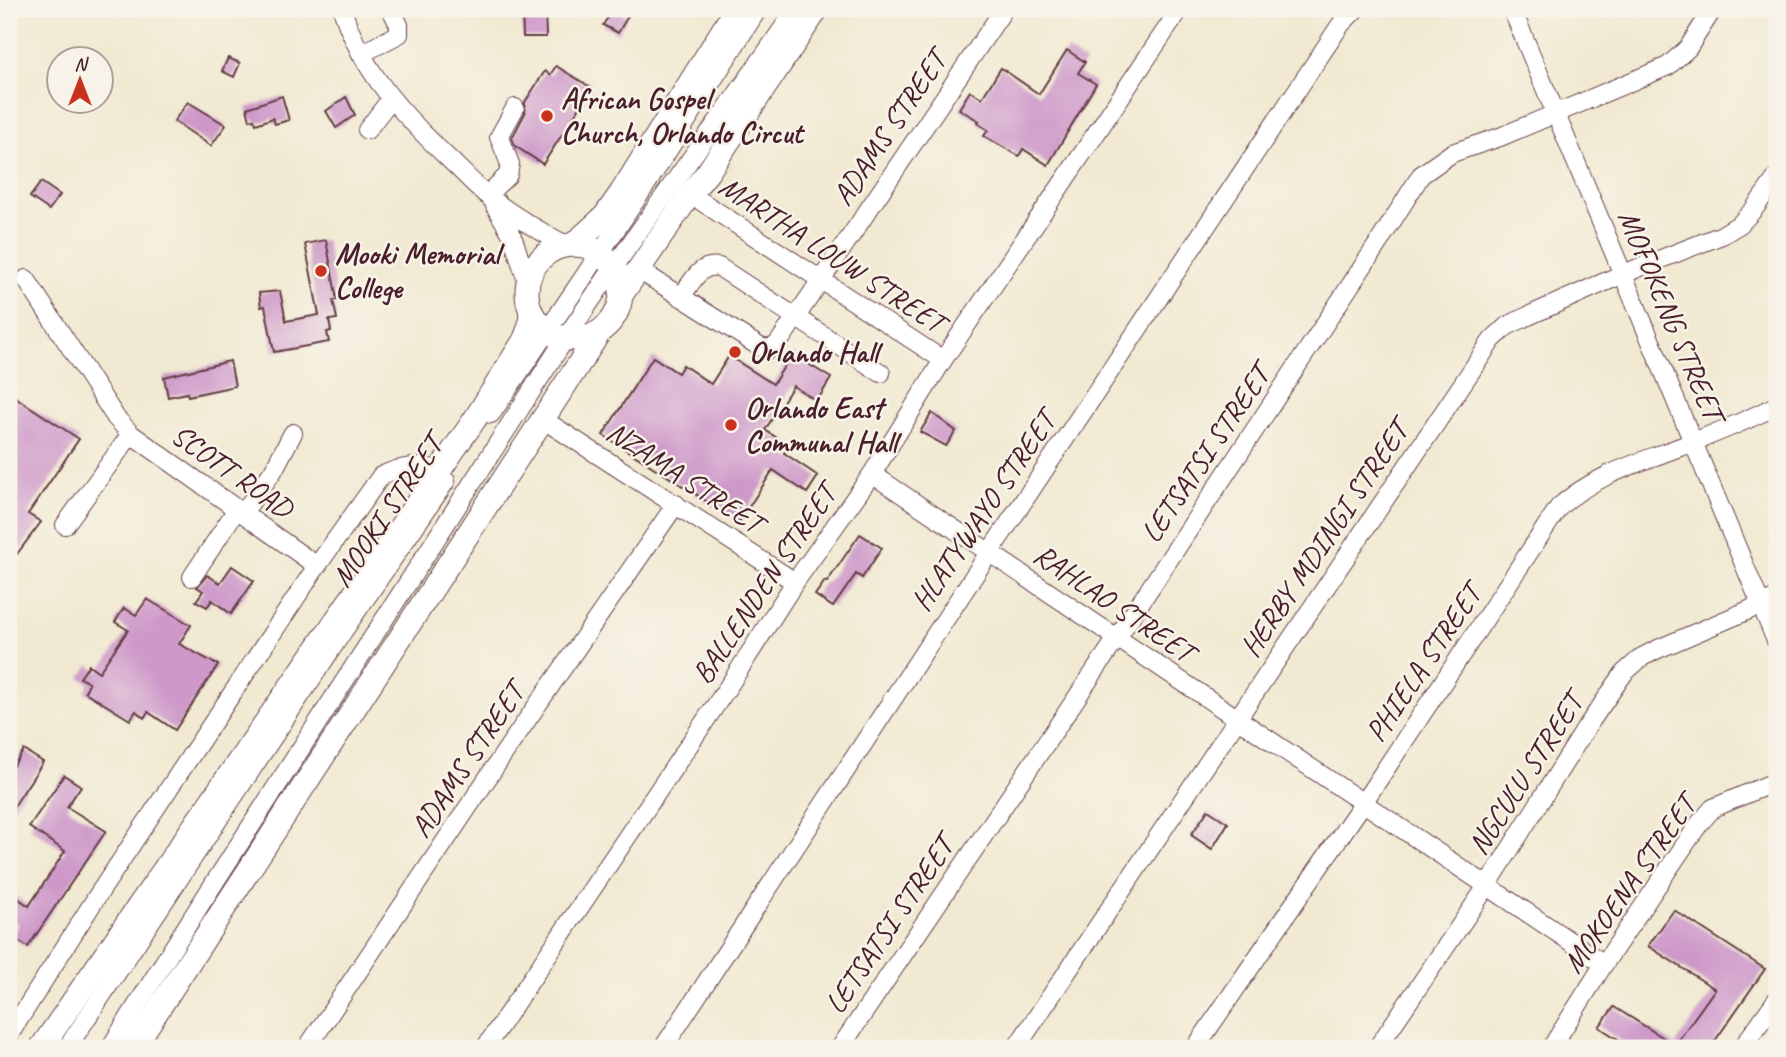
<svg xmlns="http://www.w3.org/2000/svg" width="1786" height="1057" font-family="Caveat,sans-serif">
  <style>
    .building { fill: #ce99c9 }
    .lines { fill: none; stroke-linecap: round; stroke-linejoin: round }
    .minor-casing { stroke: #633d44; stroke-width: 20 }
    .major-casing { stroke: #633d44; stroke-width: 25 }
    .minor { stroke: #fff; stroke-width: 18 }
    .major { stroke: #fff; stroke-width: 23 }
    .poi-dot { fill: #c8321e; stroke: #f7f3e8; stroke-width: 2.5 }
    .labels { text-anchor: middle; stroke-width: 5; stroke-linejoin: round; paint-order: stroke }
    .poi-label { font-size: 30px; font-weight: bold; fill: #4a1f2b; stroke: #f7f3e8; text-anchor: start }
    .street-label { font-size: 30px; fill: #4a1f2b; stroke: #f7f3e8 }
  </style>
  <rect width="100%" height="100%" fill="#f7f3e8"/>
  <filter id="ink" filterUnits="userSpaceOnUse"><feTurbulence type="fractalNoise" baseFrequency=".0143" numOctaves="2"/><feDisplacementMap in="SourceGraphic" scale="14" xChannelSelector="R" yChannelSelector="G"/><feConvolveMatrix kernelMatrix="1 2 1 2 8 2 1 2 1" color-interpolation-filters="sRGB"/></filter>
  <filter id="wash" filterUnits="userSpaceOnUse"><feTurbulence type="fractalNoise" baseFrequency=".00686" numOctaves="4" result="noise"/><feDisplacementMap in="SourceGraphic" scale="28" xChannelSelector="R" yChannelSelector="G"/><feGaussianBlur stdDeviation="1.57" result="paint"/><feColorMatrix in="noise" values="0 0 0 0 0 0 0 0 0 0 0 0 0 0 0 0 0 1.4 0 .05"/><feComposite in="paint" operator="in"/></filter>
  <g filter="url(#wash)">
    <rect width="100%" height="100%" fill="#f1e9d1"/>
    <g id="blocks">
      <g class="building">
        <path d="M 522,9 L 545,9 L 546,37 L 523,37 Z"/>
        <path d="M 613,9 L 628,16 L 618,33 L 603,25 Z"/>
        <path d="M 1067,50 L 1085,62 L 1078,73 L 1096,84 L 1048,165 L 1023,149 L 1019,156 L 984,136 L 988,130 L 977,123 L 979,121 L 959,109 L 970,91 L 982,98 L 1001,68 L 1039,94 Z"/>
        <path d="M 228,58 L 240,63 L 234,77 L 222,71 Z"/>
        <path d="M 556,66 L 592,88 L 543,164 L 515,146 L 512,138 L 525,113 L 525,102 L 545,71 L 550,75 Z"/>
        <path d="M 282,96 L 289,120 L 275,124 L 273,118 L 256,124 L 254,119 L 250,120 L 247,108 Z"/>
        <path d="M 346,97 L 355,115 L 336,128 L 326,111 Z"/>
        <path d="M 188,102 L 226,125 L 211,146 L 174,121 Z"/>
        <path d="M 41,182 L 60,195 L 49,210 L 30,197 Z"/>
        <path d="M 326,240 L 337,300 L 333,300 L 337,319 L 329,320 L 331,331 L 327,332 L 329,342 L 274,352 L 265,306 L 261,307 L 259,293 L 280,291 L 286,321 L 319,315 L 305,244 Z"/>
        <path d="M 792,354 L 831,378 L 817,401 L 793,386 L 765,430 L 789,446 L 784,453 L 818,476 L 807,493 L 773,470 L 739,522 L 603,435 L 653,357 L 678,373 L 683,365 L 711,384 L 729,356 L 773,384 Z"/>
        <path d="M 230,361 L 235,386 L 188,396 L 187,393 L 168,397 L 164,377 Z"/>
        <path d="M 9,393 L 79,439 L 28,514 L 41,522 L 17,554 L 9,549 Z"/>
        <path d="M 932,413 L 956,431 L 946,446 L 920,432 Z"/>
        <path d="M 860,534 L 882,548 L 862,578 L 856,574 L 833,607 L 815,595 L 825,581 L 827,582 Z"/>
        <path d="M 232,566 L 254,581 L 231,614 L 212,600 L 207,607 L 196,601 L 203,591 L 197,587 L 207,575 L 220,583 Z"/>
        <path d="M 147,599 L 191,625 L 179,644 L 218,665 L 175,730 L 148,712 L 144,718 L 136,711 L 130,720 L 85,692 L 89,683 L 80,678 L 89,665 L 99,672 L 128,630 L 115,622 L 124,608 L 136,615 Z"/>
        <path d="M 24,750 L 43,762 L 9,814 L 9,772 Z"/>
        <path d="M 64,775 L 81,786 L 67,807 L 106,831 L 28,947 L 11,937 L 18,924 L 9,918 L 9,892 L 29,906 L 65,851 L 29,827 Z"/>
        <path d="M 1208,810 L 1228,823 L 1212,849 L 1191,835 Z"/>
        <path d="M 1674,910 L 1765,969 L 1710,1048 L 1632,1048 L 1599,1027 L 1614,1007 L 1675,1045 L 1715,989 L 1648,946 Z"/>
      </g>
    </g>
  </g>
  <g filter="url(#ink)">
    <use href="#blocks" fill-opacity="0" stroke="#633d44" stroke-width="2"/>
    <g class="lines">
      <defs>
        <g id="minor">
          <path d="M 342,9 C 362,72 403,115 450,160 C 464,173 478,189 493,200 C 516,218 541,232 566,245"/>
          <path d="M 1512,9 L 1777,643"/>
          <path d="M 361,54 L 399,34 L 399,25 L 391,9"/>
          <path d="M 367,130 L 390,100"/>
          <path d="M 690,194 L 943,360"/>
          <path d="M 487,195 L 508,175 L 510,164 L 499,137 L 515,108"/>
          <path d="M 495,206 L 512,235 L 527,281"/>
          <path d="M 639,270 L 760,347 L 769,349 L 777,345 L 1004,9"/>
          <path d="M 26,279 L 116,418 L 131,434 L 317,566"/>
          <path d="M 681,297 C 692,283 699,263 719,267 L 881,373"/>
          <path d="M 491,414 L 648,182 L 758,9"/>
          <path d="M 544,420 L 795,582"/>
          <path d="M 872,474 L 1604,964"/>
          <path d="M 243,513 L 273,471 L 293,433"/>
          <path d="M 65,525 L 131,434"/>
          <path d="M 192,577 L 237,509"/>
          <path d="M 9,1035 L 96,898 L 317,566 L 381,476 C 401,466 417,465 439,470"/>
          <path d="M 67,1048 L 344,630 L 446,481"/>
          <path d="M 110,1048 L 200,905 L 565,339 C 639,227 721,120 796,9"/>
          <path d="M 307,1048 L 509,746 L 676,504"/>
          <path d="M 485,1048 L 730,684 L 795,582 L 872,474 L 943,360 L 1180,9"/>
          <path d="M 663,1048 L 989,553 L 1341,24 L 1356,9"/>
          <path d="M 840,1048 L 1117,638 L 1379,242 L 1421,175 L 1452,153 L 1500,137 L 1668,66 L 1688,48 L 1713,9"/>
          <path d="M 1016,1048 L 1492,340 L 1507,326 L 1528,316 L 1623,274 L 1722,235 L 1740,224 L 1754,209 L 1777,177"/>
          <path d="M 1195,1048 L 1363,803 L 1559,507 C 1596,473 1648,460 1693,442 C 1721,431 1751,419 1777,405"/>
          <path d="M 1377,1048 L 1487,886 L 1586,728 L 1624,673 L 1642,657 L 1658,649 L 1777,598"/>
          <path d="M 1551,1048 L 1604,964 L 1699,824 L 1713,808 L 1777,781"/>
          <path d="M 1742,1048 L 1777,999"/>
        </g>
        <g id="major">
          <path d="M 574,244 L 605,216 L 621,193 L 736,9"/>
          <circle cx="574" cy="292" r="47"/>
          <path d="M 622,294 L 690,194 L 708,172 L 817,9"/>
          <path d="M 41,1048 L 475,419 L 525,339 L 530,325 L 531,312"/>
          <path d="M 133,1048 L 599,333"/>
        </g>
      </defs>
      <use href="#minor" class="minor-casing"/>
      <use href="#major" class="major-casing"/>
      <use href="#minor" class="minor"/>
      <use href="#major" class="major"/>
    </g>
  </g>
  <g class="poi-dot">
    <circle cx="547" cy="116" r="7"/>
    <circle cx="321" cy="271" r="7"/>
    <circle cx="735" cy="352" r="7"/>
    <circle cx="731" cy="425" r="7"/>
  </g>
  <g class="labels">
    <g class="poi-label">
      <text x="561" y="109">African Gospel<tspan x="561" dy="34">Church, Orlando Circut</tspan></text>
      <text x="335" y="264">Mooki Memorial<tspan x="335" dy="34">College</tspan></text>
      <text x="749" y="362">Orlando Hall</text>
      <text x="745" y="418">Orlando East<tspan x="745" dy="34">Communal Hall</tspan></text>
    </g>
    <g class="street-label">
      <text transform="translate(889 128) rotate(-56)" y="10">ADAMS STREET</text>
      <text transform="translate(832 254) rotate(33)" y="10">MARTHA LOUW STREET</text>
      <text transform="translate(1671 315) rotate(67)" y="10">MOFOKENG STREET</text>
      <text transform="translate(1205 454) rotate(-56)" y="10">LETSATSI STREET</text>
      <text transform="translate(232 471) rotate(35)" y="10">SCOTT ROAD</text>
      <text transform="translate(685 477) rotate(33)" y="10">NZAMA STREET</text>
      <text transform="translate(387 511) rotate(-56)" y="10">MOOKI STREET</text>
      <text transform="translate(983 511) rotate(-56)" y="10">HLATYWAYO STREET</text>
      <text transform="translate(1324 539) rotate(-56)" y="10">HERBY MDINGI STREET</text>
      <text transform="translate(764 584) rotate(-56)" y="10">BALLENDEN STREET</text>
      <text transform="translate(1114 603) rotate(34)" y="10">RAHLAO STREET</text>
      <text transform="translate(1423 663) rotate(-56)" y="10">PHIELA STREET</text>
      <text transform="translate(467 760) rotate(-56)" y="10">ADAMS STREET</text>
      <text transform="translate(1525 774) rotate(-57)" y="10">NGCULU STREET</text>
      <text transform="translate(1629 884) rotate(-55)" y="10">MOKOENA STREET</text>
      <text transform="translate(889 925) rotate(-56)" y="10">LETSATSI STREET</text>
    </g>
  </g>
  <rect width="1786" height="1057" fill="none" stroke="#f7f3e8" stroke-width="35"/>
  <g transform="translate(80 80)"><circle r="33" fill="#f7f3e8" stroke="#b29e9c" stroke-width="2"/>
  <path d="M0-5L12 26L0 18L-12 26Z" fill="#c8321e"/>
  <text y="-10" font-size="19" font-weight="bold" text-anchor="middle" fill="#4a1f2b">N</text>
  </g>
</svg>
